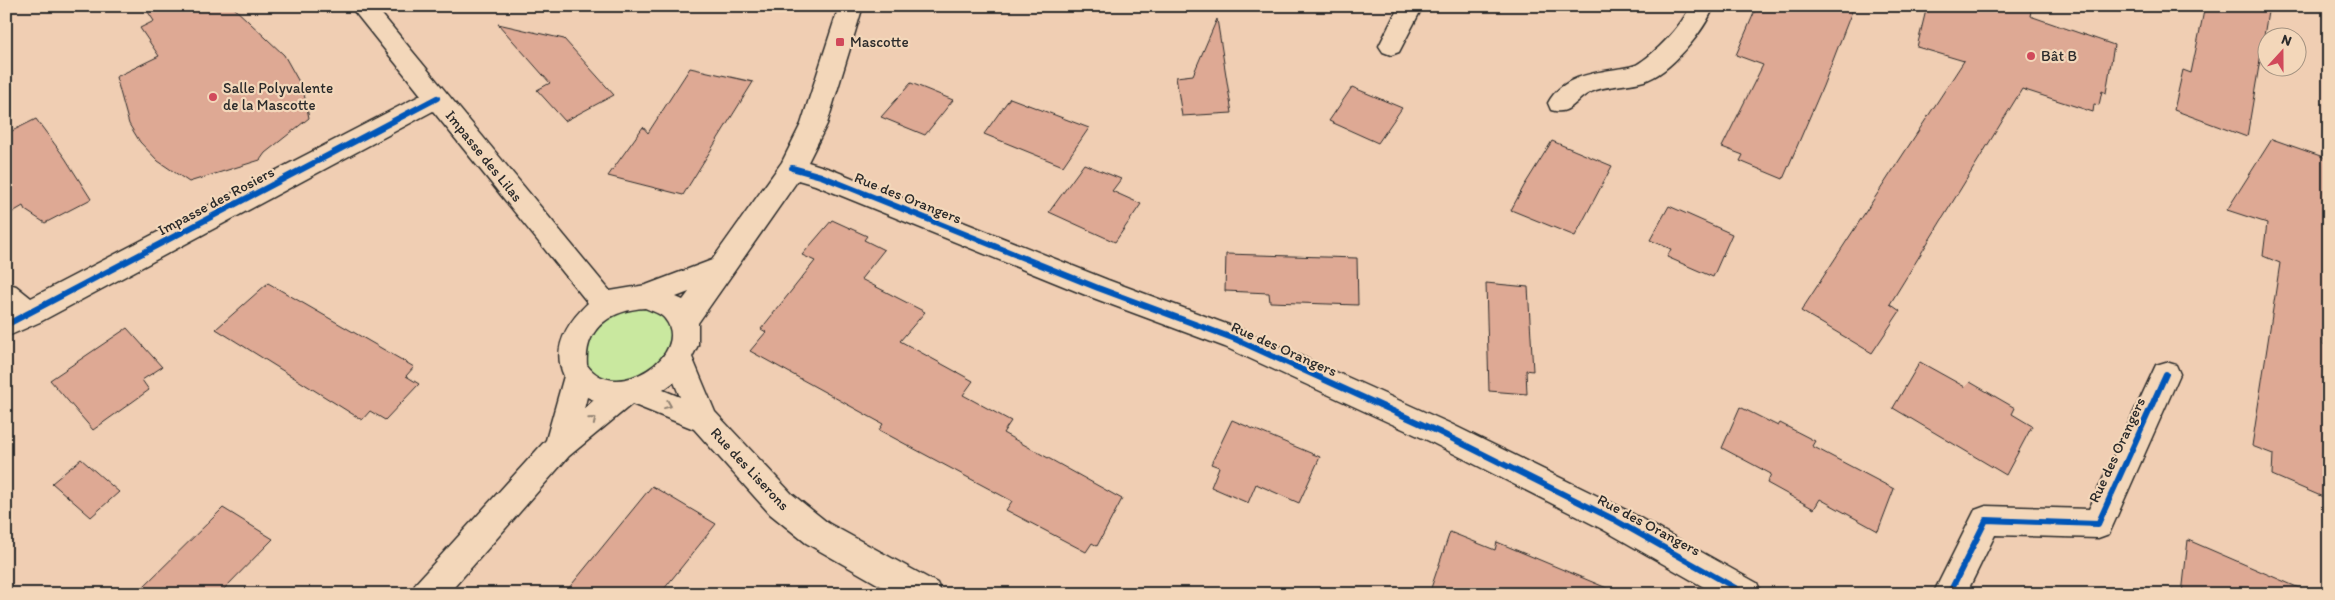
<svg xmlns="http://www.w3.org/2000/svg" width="2335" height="600" font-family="Itim,sans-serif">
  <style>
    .green { fill: #c9e89f; stroke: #7a8a65 }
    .building { fill: #dea994; stroke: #2b2b2b }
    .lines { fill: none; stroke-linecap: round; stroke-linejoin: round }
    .minor-casing { stroke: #2b2b2b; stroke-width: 3 }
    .minor { fill: #f3d7ba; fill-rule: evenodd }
    .cycleway-casing { stroke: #f3d7ba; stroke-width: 9 }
    .cycleway { stroke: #0057b8; stroke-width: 6 }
    .oneway { stroke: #8f8172 }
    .poi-dot { fill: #d1495b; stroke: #f3d7ba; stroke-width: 2 }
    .labels { text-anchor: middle; stroke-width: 4.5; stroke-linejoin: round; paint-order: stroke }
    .poi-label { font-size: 15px; fill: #2b2b2b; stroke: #f3d7ba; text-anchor: start }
    .street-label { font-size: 15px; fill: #2b2b2b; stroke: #f3d7ba }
  </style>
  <rect width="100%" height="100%" fill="#f0ceb3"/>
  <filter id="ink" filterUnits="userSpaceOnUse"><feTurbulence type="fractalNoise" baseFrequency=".02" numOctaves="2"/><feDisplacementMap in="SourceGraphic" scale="10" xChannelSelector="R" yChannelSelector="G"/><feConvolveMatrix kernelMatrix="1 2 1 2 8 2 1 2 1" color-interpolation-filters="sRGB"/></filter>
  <g filter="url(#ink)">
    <path class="green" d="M 606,306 L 676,309 L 667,373 L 588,385 L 577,334 Z"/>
    <g class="building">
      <path d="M 144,6 L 232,6 L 284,55 L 303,89 L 309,118 L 265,153 L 260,160 L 189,182 L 158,161 L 140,142 L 129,124 L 116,77 L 159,56 L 140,28 L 154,21 Z"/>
      <path d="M 1757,6 L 1854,6 L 1823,86 L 1783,179 L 1740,161 L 1743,155 L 1722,147 L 1763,65 L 1736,55 Z"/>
      <path d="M 1927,6 L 2032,6 L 2030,16 L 2114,45 L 2106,93 L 2102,91 L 2099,105 L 2094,104 L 2093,112 L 2022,89 L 1890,304 L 1900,311 L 1872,353 L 1801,311 L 1964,61 L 1917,47 Z"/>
      <path d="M 2205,6 L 2269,6 L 2247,137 L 2174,110 L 2183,70 L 2191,73 Z"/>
      <path d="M 1217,19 L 1232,113 L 1182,116 L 1176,77 L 1193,75 Z"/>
      <path d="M 498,24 L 564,39 L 614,95 L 565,121 L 537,90 L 550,83 Z"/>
      <path d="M 690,68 L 753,82 L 683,195 L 608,176 L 643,127 L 648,133 Z"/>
      <path d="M 911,83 L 953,100 L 925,135 L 881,117 Z"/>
      <path d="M 1352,87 L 1402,108 L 1378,143 L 1329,121 Z"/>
      <path d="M 1010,98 L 1089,128 L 1063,166 L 984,134 Z"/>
      <path d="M 36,119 L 65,158 L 91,199 L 45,223 L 25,210 L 23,206 L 6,216 L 6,134 Z"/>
      <path d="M 2272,139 L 2329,159 L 2329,282 L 2323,344 L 2329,347 L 2329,492 L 2324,489 L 2323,497 L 2272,475 L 2273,454 L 2252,446 L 2280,263 L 2263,256 L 2267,223 L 2227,210 Z"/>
      <path d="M 1552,141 L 1612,166 L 1575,236 L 1511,210 L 1524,186 Z"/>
      <path d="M 1084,164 L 1121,179 L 1112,191 L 1141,204 L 1115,242 L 1049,212 Z"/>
      <path d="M 1669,206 L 1732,234 L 1713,277 L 1667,257 L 1671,249 L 1650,240 Z"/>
      <path d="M 832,220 L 867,236 L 864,240 L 884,250 L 861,279 L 925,312 L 900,341 L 973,381 L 963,395 L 1011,421 L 1003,433 L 1122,499 L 1097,546 L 1092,543 L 1086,552 L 1006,510 L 1012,501 L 879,430 L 883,424 L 750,351 L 766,332 L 761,329 L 815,261 L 802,255 Z"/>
      <path d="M 1226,254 L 1357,258 L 1358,305 L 1270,302 L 1269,293 L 1225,291 Z"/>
      <path d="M 268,283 L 414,367 L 406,376 L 419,384 L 385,420 L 370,411 L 362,420 L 216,329 Z"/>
      <path d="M 1486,283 L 1528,287 L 1533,371 L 1526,370 L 1527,394 L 1489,391 Z"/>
      <path d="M 127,328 L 162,367 L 142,380 L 149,390 L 93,430 L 50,380 Z"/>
      <path d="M 1920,362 L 1965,387 L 1970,382 L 2015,408 L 2012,414 L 2032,426 L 2006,475 L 1893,408 Z"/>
      <path d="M 1740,407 L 1778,426 L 1780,423 L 1815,441 L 1812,446 L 1894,489 L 1878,531 L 1820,499 L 1814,509 L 1767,483 L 1771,474 L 1722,448 Z"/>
      <path d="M 1232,420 L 1320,457 L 1299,503 L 1256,484 L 1248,503 L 1211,487 L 1219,467 L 1211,464 Z"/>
      <path d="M 81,459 L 119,492 L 91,517 L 52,483 Z"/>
      <path d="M 652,486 L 716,524 L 660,594 L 564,594 Z"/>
      <path d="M 223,508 L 273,539 L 219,594 L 136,594 Z"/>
      <path d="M 1450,532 L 1495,550 L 1497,542 L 1621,594 L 1429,594 Z"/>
      <path d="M 2188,540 L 2313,594 L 2182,594 Z"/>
    </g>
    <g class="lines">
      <defs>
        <g id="minor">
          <path d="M 350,6 L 375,6 L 610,291 L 646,285 L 712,260 L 782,162 L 801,124 L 839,6 L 863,6 L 827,124 L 808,162 L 830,169 L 1108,280 L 1245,331 L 1449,423 L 1624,509 L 1757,583 L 1762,594 L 1716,594 L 1602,529 L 1429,441 L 1225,347 L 1088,296 L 815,185 L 798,180 L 698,323 L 698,345 L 692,357 L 715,412 L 792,494 L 828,523 L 937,583 L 942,594 L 895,594 L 806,543 L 770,514 L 694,429 L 632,404 L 569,456 L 448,594 L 411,594 L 416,583 L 546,440 L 564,376 C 551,348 567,323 588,303 L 433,111 L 40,322 L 6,337 L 6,283 L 16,286 L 31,298 L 421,95 ZM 689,292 L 683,300 L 676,297 ZM 645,308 C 651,311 661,313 665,319 C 693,353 616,406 587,365 C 584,328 611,310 645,308 ZM 674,382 L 680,397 L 663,390 ZM 587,397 L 594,400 L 584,409 Z"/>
          <path d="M 1399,6 L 1423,6 L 1399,52 L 1391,55 L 1383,52 L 1379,46 Z"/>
          <path d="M 1690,6 L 1714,6 C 1705,30 1670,74 1644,81 C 1628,86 1605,85 1591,92 C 1575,99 1571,116 1551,110 L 1548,103 C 1562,77 1591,73 1617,69 C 1623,68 1631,67 1636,65 C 1654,55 1683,25 1690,6 Z"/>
          <path d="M 2166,362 L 2176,365 L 2180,374 L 2109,534 L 2098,538 L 1995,535 L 1966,594 L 1933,594 L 1975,510 L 1986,506 L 2089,509 L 2156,365 Z"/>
        </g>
      </defs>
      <use href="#minor" class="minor-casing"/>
      <use href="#minor" class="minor"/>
      <defs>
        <g id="cycleway">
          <path d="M 792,168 L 821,176 L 1098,288 L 1235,339 L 1439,432 L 1613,519 L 1746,594"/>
          <path d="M 6,325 L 437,98"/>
          <path d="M 1949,594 L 1986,520 L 2098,524 L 2166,374"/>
        </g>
      </defs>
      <use href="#cycleway" class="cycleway-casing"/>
      <use href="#cycleway" class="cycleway"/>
    </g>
    <defs><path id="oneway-chevron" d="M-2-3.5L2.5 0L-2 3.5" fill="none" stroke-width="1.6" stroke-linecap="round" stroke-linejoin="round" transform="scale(1.25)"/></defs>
    <g class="oneway">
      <use href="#oneway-chevron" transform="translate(668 405) rotate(22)"/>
      <use href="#oneway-chevron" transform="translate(593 420) rotate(-39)"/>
    </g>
  </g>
  <g class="poi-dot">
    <rect x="835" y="37" width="10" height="10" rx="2.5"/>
    <circle cx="2031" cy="56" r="5"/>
    <circle cx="213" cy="97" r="5"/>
  </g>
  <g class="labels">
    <g class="poi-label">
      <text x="850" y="47">Mascotte</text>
      <text x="2041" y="61">Bât B</text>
      <text x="223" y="93">Salle Polyvalente<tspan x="223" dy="17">de la Mascotte</tspan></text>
    </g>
    <g class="street-label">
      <text transform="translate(484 156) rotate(51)" y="5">Impasse des Lilas</text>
      <text transform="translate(908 198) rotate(22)" y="5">Rue des Orangers</text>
      <text transform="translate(216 201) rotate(-28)" y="5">Impasse des Rosiers</text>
      <text transform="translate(1284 349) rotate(24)" y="5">Rue des Orangers</text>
      <text transform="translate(2117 450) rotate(-65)" y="5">Rue des Orangers</text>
      <text transform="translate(750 469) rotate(47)" y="5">Rue des Liserons</text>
      <text transform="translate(1649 525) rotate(28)" y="5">Rue des Orangers</text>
    </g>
  </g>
  <rect width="2335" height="600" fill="none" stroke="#f3d7ba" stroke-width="25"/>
  <rect x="12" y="12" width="2310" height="575" fill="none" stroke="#2b2b2b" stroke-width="2" filter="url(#ink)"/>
  <g transform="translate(2282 52) rotate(21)"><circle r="24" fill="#f3d7ba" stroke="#a39281"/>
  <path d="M0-4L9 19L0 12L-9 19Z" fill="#d1495b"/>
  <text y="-8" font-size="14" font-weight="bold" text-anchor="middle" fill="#2b2b2b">N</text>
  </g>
</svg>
